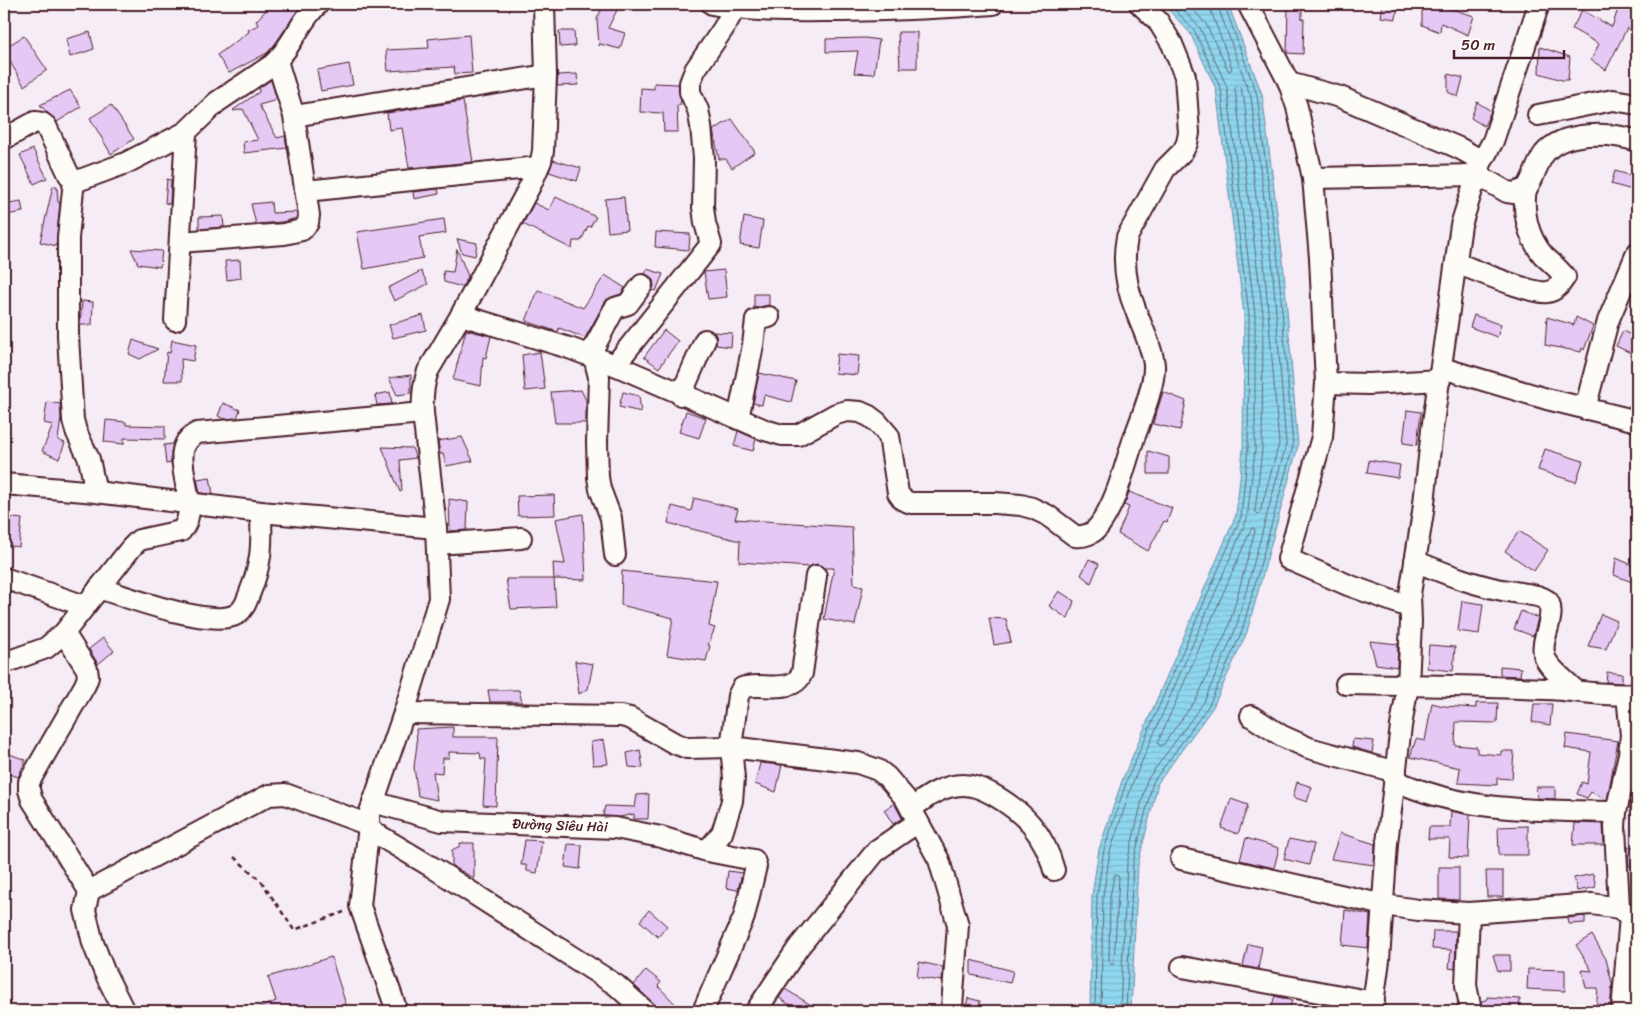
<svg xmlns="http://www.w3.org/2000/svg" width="1641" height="1015" font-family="Sriracha,sans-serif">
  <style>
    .water { fill: url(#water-rules); stroke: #738da1 }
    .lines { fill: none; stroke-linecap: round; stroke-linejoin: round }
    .shore { stroke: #656979; stroke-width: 1 }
    .building { fill: #e6c8f5; stroke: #4a1f2b }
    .minor-casing { stroke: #4a1f2b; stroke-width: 24 }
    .path { stroke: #4a1f2b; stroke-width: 2.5; stroke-dasharray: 5 4; stroke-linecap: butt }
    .minor { stroke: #fdfcf7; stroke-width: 20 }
    .labels { text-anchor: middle; stroke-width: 5; stroke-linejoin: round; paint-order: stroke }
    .street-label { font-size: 14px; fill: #4a1f2b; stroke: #fdfcf7 }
  </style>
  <defs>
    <pattern id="water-rules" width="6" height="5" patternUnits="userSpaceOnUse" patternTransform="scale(1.25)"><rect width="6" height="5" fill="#8ed7ef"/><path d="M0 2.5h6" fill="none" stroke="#7cb8cd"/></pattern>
  </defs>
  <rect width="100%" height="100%" fill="#f6ecf6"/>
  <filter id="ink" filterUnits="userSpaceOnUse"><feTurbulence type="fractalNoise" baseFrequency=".02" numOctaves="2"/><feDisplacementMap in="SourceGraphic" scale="10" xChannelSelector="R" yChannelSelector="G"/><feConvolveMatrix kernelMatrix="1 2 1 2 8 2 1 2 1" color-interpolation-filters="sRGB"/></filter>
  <g filter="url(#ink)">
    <path class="water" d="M 1163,4 L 1228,4 L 1262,94 L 1283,260 L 1298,446 L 1247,632 L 1213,707 L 1158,783 L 1138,864 L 1131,1011 L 1090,1011 L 1092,895 L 1099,849 L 1123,778 L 1236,515 L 1243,449 L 1244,315 L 1216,89 L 1190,33 Z"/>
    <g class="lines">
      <g class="shore">
        <path d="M 1188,4 L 1206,24 L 1228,70 L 1230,71 L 1232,68 L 1211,11 L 1210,4"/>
        <path d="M 1237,86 L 1240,87 L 1244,99 L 1264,262 L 1279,444 L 1260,512 L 1258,514 L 1255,511 L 1262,450 L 1263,314 L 1235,89 Z"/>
        <path d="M 1252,528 L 1254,528 L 1255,531 L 1229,626 L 1197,698 L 1163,745 L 1160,746 L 1158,743 Z"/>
        <path d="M 1116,875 L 1119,877 L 1114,962 L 1112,965 L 1109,962 L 1110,897 L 1114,876 Z"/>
        <path d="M 1095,1011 L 1097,895 L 1104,850 L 1127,780 L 1241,517 L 1248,449 L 1249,315 L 1221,89 L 1194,30 L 1169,4"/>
        <path d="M 1101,1011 L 1103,896 L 1110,852 L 1133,782 L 1247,519 L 1255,450 L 1255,314 L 1227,87 L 1200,28 L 1178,4"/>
        <path d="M 1120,1011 L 1127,863 L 1147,780 L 1204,702 L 1236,628 L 1286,445 L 1272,261 L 1251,97 L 1217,4"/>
        <path d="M 1126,1011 L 1133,863 L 1153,782 L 1209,705 L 1242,631 L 1293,446 L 1278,261 L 1257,95 L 1224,4"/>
      </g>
    </g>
    <g class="building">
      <path d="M 263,4 L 297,4 L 300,7 L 275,44 L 267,53 L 229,73 L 217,55 L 249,32 L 248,30 L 258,25 L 256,21 L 267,9 Z"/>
      <path d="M 604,4 L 620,4 L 608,28 L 625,33 L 620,49 L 600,44 L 599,46 L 597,19 Z"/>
      <path d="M 1288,4 L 1302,4 L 1302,19 L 1304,19 L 1303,54 L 1287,53 Z"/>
      <path d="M 1383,4 L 1398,4 L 1396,19 L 1381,17 Z"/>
      <path d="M 1422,4 L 1442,4 L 1442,6 L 1474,16 L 1468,35 L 1441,23 L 1440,32 L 1422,25 Z"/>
      <path d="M 1619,6 L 1637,14 L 1637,35 L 1627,28 L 1606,70 L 1591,60 L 1599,44 L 1572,29 L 1582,10 L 1612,27 Z"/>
      <path d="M 559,31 L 574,31 L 575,46 L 560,47 Z"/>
      <path d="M 90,32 L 94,49 L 70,57 L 66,39 Z"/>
      <path d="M 898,32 L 917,32 L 917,68 L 900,68 Z"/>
      <path d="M 469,35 L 472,73 L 455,74 L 454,67 L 388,71 L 386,50 L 429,48 L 428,39 Z"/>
      <path d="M 24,36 L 47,70 L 24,86 L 4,51 L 4,48 Z"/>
      <path d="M 865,38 L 879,40 L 874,74 L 854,73 L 858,51 L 826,52 L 826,39 Z"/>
      <path d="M 1540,47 L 1570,57 L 1568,80 L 1562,80 L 1539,73 Z"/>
      <path d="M 349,64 L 353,85 L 321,91 L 317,70 Z"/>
      <path d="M 577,74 L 578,85 L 557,86 L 558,75 Z"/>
      <path d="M 1448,74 L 1463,78 L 1458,97 L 1448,92 Z"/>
      <path d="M 271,80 L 277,100 L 259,105 L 277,138 L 285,136 L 287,148 L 244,153 L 243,142 L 258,140 L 243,109 L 234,111 L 233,110 L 259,92 L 259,88 Z"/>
      <path d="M 654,83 L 678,84 L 681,100 L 680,105 L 677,105 L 678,132 L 664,132 L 663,113 L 640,112 L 641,88 L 654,89 Z"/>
      <path d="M 70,90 L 81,107 L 57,122 L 40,105 Z"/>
      <path d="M 463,101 L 473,162 L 409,168 L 402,128 L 389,130 L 387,113 Z"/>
      <path d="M 1477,102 L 1491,111 L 1484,126 L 1471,118 Z"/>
      <path d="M 111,105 L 134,139 L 111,154 L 90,118 Z"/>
      <path d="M 732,119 L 755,152 L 732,168 L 726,159 L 719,159 L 713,130 Z"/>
      <path d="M 33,149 L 47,178 L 34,184 L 20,155 Z"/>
      <path d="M 553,160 L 581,168 L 577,181 L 549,172 Z"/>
      <path d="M 1615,171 L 1636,177 L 1632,190 L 1611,184 Z"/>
      <path d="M 167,179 L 171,180 L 170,204 L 165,203 Z"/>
      <path d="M 53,186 L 57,186 L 58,202 L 60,203 L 56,246 L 40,242 Z"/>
      <path d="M 438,189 L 439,194 L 414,199 L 413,192 Z"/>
      <path d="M 556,197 L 596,217 L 590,227 L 588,226 L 581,241 L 573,241 L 572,249 L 523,224 L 534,203 L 549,210 Z"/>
      <path d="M 624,197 L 627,230 L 608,232 L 605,199 Z"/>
      <path d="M 21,201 L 23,212 L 6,215 L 4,204 Z"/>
      <path d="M 271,202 L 272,213 L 297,212 L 297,218 L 282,222 L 256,224 L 251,204 Z"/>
      <path d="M 223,216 L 224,227 L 199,229 L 199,217 Z"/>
      <path d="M 744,217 L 763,221 L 759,248 L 740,245 Z"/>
      <path d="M 444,219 L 446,233 L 419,237 L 423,258 L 364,269 L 357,232 Z"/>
      <path d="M 656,232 L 690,234 L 689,250 L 655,247 Z"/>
      <path d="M 457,239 L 477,243 L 475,256 L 462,253 Z"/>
      <path d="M 131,249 L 162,251 L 160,267 L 138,264 Z"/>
      <path d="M 457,249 L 468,276 L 462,287 L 444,282 L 443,271 L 453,272 Z"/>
      <path d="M 240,260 L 241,278 L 227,280 L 225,261 Z"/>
      <path d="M 647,269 L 663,274 L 656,291 L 652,290 L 654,286 L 653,280 L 645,274 Z"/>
      <path d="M 724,270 L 727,297 L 708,299 L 704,272 Z"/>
      <path d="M 421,271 L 428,284 L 394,301 L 388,288 Z"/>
      <path d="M 605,275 L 625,288 L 621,294 L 612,297 L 605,302 L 585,338 L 559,328 L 558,332 L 526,321 L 538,290 L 583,308 Z"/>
      <path d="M 754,294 L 769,294 L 769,305 L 754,308 Z"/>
      <path d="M 82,301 L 93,302 L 92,325 L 80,325 Z"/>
      <path d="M 423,315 L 426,330 L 393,338 L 389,325 Z"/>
      <path d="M 1474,315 L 1501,325 L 1497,337 L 1470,327 Z"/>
      <path d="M 1547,317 L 1574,325 L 1576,317 L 1593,326 L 1584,350 L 1582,348 L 1581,352 L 1545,345 Z"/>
      <path d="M 466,330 L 491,336 L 486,358 L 483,357 L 481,386 L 453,380 Z"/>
      <path d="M 664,330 L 678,341 L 659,368 L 644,357 Z"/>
      <path d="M 1623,331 L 1637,338 L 1637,356 L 1616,346 Z"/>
      <path d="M 714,332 L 732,333 L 731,347 L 716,345 L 717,338 Z"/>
      <path d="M 133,340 L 158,349 L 140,359 L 129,354 Z"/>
      <path d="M 172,340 L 196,345 L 193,361 L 181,359 L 182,381 L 164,381 L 167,352 L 170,353 Z"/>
      <path d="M 540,352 L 545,389 L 525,391 L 522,355 Z"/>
      <path d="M 837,354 L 859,356 L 857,375 L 835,373 Z"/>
      <path d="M 759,373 L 796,381 L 791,402 L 764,395 L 762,405 L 753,403 Z"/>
      <path d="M 411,375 L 411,393 L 397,395 L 389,378 Z"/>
      <path d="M 581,390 L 586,400 L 586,423 L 555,423 L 551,392 Z"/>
      <path d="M 390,392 L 392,404 L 377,405 L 375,395 Z"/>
      <path d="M 623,392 L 639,396 L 641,412 L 619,407 Z"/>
      <path d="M 1163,392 L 1186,401 L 1180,430 L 1153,424 Z"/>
      <path d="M 47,402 L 60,404 L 61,418 L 58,440 L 65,443 L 59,459 L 42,451 L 53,425 L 44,423 Z"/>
      <path d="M 223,403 L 240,410 L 237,418 L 224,419 L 218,416 Z"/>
      <path d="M 1407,410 L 1421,412 L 1417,445 L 1403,443 Z"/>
      <path d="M 686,411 L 706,418 L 699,438 L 679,432 Z"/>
      <path d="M 106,420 L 126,422 L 126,425 L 165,426 L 165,439 L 124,438 L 124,444 L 104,442 Z"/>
      <path d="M 738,431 L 756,439 L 753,451 L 734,446 Z"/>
      <path d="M 462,437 L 473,461 L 446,466 L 443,454 L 440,454 L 438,441 Z"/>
      <path d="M 173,444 L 171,452 L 171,463 L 166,464 L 164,445 Z"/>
      <path d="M 382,447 L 412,448 L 416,458 L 400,460 L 402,491 L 400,492 Z"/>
      <path d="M 1545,449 L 1583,461 L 1576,482 L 1538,470 Z"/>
      <path d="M 1148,451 L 1169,457 L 1169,474 L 1148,474 Z"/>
      <path d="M 1369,460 L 1400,465 L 1398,478 L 1367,473 Z"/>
      <path d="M 210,477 L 213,494 L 200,493 L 197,479 Z"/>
      <path d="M 1129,492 L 1172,508 L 1167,522 L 1164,521 L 1148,551 L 1118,534 L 1129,507 L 1124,505 Z"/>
      <path d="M 554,495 L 555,515 L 518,516 L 517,496 Z"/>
      <path d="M 694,498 L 738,509 L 735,519 L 852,527 L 854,585 L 863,587 L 855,625 L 824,619 L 834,568 L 824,568 L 817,564 L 809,567 L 739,562 L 740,541 L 668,523 L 672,506 L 691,511 Z"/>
      <path d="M 449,499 L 468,502 L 467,530 L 450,531 Z"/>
      <path d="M 583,514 L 586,580 L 554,579 L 553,563 L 565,564 L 556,519 Z"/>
      <path d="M 7,517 L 22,519 L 19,547 L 4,545 Z"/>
      <path d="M 1519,531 L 1548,550 L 1534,571 L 1505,551 Z"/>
      <path d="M 1616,558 L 1637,567 L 1637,584 L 1614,575 Z"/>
      <path d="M 1089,559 L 1099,564 L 1091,583 L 1081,575 Z"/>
      <path d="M 622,571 L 717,581 L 709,626 L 715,628 L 708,645 L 710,646 L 706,661 L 667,655 L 673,618 L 621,605 Z"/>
      <path d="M 506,579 L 554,579 L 556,607 L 511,609 Z"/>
      <path d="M 1059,591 L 1074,601 L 1068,619 L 1049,606 Z"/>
      <path d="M 1462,601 L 1483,604 L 1479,634 L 1458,631 Z"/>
      <path d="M 1521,611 L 1538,618 L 1533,636 L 1514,629 Z"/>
      <path d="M 1601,614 L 1617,621 L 1606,649 L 1588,646 Z"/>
      <path d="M 989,618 L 1006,619 L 1011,642 L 994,645 Z"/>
      <path d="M 103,638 L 114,651 L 98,664 L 89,649 Z"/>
      <path d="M 1370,641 L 1398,644 L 1397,667 L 1376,664 Z"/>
      <path d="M 1429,645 L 1455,647 L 1453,671 L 1427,668 Z"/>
      <path d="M 575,661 L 593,664 L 588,689 L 579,694 Z"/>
      <path d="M 1500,666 L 1521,668 L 1520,676 L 1500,675 Z"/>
      <path d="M 1607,672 L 1622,674 L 1622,683 L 1606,682 Z"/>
      <path d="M 488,690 L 519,690 L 522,702 L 490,702 Z"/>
      <path d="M 1432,703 L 1443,706 L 1476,708 L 1476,703 L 1498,703 L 1497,723 L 1456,722 L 1455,745 L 1477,747 L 1477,753 L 1501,755 L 1501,751 L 1514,751 L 1512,779 L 1497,778 L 1497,785 L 1458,783 L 1460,768 L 1410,757 L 1416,739 L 1425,741 Z"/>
      <path d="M 1534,704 L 1552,704 L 1550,725 L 1532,722 Z"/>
      <path d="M 453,727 L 453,737 L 498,737 L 496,806 L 483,805 L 486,759 L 481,759 L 480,753 L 449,752 L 449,758 L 443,758 L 442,773 L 433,772 L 437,800 L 418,796 L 414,767 L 417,744 L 416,729 Z"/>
      <path d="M 1567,734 L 1618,741 L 1607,800 L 1591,792 L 1587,798 L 1577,794 L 1582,782 L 1587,784 L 1591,752 L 1565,748 Z"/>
      <path d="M 1353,739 L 1374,741 L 1372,753 L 1352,747 Z"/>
      <path d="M 604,740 L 608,764 L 593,765 L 591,742 Z"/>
      <path d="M 640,750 L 643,768 L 629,767 L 627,753 Z"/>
      <path d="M 4,752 L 26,760 L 18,777 L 4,772 Z"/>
      <path d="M 760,763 L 782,765 L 776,792 L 755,784 Z"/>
      <path d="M 1297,782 L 1312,787 L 1307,802 L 1293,797 Z"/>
      <path d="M 1536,787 L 1555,787 L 1555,799 L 1537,798 Z"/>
      <path d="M 649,794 L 648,819 L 634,819 L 634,814 L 620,817 L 603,816 L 605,806 L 635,807 L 637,795 Z"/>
      <path d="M 1632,797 L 1637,799 L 1637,811 L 1629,808 Z"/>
      <path d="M 1231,799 L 1248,805 L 1238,834 L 1221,828 Z"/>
      <path d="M 894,803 L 902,818 L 893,824 L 884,810 Z"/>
      <path d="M 1451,811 L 1470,815 L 1468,858 L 1449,857 L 1450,839 L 1428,839 L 1429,827 L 1450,827 Z"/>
      <path d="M 1575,823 L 1603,824 L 1604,845 L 1573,845 Z"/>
      <path d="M 1528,826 L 1528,855 L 1499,855 L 1498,827 Z"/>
      <path d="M 1340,833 L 1375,844 L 1374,865 L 1331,859 Z"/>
      <path d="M 1246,838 L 1279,848 L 1274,868 L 1240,860 Z"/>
      <path d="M 1289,839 L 1314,844 L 1309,865 L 1284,859 Z"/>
      <path d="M 525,840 L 542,841 L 537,873 L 527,871 L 526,865 L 521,865 Z"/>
      <path d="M 460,843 L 474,843 L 474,878 L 452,866 L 452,850 L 460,846 Z"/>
      <path d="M 568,844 L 582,845 L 580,869 L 565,867 Z"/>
      <path d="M 1628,847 L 1637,847 L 1637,867 L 1629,866 Z"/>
      <path d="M 1439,867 L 1459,867 L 1459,900 L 1439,899 Z"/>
      <path d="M 728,871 L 742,873 L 738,890 L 726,888 Z"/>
      <path d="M 1486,871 L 1503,871 L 1503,897 L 1487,897 Z"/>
      <path d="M 1593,874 L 1596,887 L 1577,891 L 1574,878 Z"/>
      <path d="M 649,910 L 667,926 L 658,937 L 640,921 Z"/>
      <path d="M 1345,910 L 1370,915 L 1368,948 L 1342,945 Z"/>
      <path d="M 1585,916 L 1585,923 L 1569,924 L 1568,918 Z"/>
      <path d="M 1433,931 L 1456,931 L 1455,969 L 1449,968 L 1451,950 L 1432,949 Z"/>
      <path d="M 1592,935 L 1606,959 L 1612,983 L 1610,1011 L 1596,1011 L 1598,988 L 1586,988 L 1582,970 L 1592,971 L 1576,945 Z"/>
      <path d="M 1248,944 L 1262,947 L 1258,969 L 1243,966 Z"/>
      <path d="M 1493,955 L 1510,955 L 1510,971 L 1498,971 Z"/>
      <path d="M 331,957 L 348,1011 L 252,1011 L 276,1001 L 268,977 Z"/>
      <path d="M 971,960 L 1013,971 L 1010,983 L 971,975 Z"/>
      <path d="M 919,962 L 943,967 L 942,981 L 917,977 Z"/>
      <path d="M 1528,969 L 1565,970 L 1565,991 L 1527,989 Z"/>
      <path d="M 646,970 L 661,982 L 658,986 L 682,1011 L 661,1011 L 634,985 Z"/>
      <path d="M 785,989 L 821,1011 L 800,1011 L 779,998 Z"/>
      <path d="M 1275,996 L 1292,1001 L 1288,1011 L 1270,1011 Z"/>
      <path d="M 1487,997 L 1520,999 L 1519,1011 L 1483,1011 L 1481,1001 L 1487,1000 Z"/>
      <path d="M 968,998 L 980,1001 L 979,1011 L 965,1011 Z"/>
    </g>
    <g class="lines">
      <defs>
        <g id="minor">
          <path d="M 712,4 C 755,13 800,11 844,11 C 894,10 943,8 993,4"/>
          <path d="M 1248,4 L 1289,83 L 1297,107 L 1313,178 L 1320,258 L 1326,383 L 1322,437 L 1288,559 L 1348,585 L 1409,607"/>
          <path d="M 1289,83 L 1340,97 L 1459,148 L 1475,157 L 1480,165"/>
          <path d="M 1538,115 L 1613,100 L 1637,104"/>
          <path d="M 294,116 L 546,75"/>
          <path d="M 4,139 L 35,122 L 42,123 L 46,126 L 69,175 L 74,180 L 80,180 L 126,163 L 186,132 L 217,102 L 272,65 C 292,48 299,22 318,4"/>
          <path d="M 1313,178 L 1478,175 L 1507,192 L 1514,193 L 1526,189 C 1534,179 1536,165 1544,154 C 1563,130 1611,132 1637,141"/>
          <path d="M 74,180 L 68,238 L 68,336 L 73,420 L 76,431 L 89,459 L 96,492"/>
          <path d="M 306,191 L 538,167"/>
          <path d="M 180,242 L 284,234 L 302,230 L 308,223 L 309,215 L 294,116 L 277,61"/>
          <path d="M 1456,263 C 1473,269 1533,295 1548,292 C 1557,290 1561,283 1565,277 C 1558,268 1550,262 1543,255 C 1528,237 1522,212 1526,189"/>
          <path d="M 461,315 L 569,348 L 615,365 L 765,430 L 782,435 L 798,435 L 836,414 L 847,411 L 860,412 L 869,416 L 877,422 L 889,436 L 898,493 L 903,500 L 911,503 L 995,503 L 1021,505 L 1032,508 L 1047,515 L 1075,536 C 1084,537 1093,534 1099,526 C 1117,501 1124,468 1134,438 C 1141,419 1155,385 1154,365 C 1152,346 1142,328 1136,311 C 1126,287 1122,263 1127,237 L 1165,169 L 1183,151 L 1187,143 L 1189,133 L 1185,76 L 1172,44 L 1158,21 L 1140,4"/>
          <path d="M 175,320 L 186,132"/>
          <path d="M 589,355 C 599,340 606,323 615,308 L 628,304 L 642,285"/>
          <path d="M 594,357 L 599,377 L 597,442 L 598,477 L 600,489 L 611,518 L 615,555"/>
          <path d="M 615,365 L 711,244 L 705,223 L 703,207 L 704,158 L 701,126 L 698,110 L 690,92 L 690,83 L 695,70 L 723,29 L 735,8"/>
          <path d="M 1442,368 L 1547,399 L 1637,421"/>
          <path d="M 1326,383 L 1369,384 L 1440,380"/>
          <path d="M 681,395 L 705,340"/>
          <path d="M 1585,409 L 1608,321 L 1637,253"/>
          <path d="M 738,419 L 753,345 L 756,320 L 769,317"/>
          <path d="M 4,484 L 96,492 L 261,512 L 436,528"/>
          <path d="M 437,544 L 521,538"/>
          <path d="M 1415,561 C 1448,575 1479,587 1514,592 C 1522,594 1546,595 1549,603 C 1556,621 1537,642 1546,660 C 1552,671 1566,681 1575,690"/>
          <path d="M 4,578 L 85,606"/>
          <path d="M 99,588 C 126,597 213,629 237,614 C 244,609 246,603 249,595 C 262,563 262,546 261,512"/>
          <path d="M 64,633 L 87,669 L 88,677 L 85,685 L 29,782 L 29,790 L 32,800 L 89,891 L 85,910 L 93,943 L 104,971 L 124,1011"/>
          <path d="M 4,663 L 46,648 L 64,633 L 131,548 L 139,540 L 181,531 C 206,503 161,451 197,433 L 423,413"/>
          <path d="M 1346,684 C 1413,685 1479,686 1546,689 C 1576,690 1607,697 1637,694"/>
          <path d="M 404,713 L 621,716 L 630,718 L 674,743 L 687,748 L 731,747 L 858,763 L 878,770 L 887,777 L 905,798 L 939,860 L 958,925 L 952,1007 L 953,1011"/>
          <path d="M 1251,716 L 1282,736 L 1309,748 L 1396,772"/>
          <path d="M 1394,780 C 1466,813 1539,810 1616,812"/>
          <path d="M 373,802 L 442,821 L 615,828 L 661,837 L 707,851 L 754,860 L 756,866 L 744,917 L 703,1011"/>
          <path d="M 911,809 C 926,797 943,785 963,785 C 974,785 983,789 992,794 C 1024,812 1044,833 1054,870"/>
          <path d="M 707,851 L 722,833 L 732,801 L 734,778 L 731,747 L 738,696 L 742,688 C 759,681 793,696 802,673 L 816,576"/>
          <path d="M 1181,859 L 1384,905 L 1418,910 L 1469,913 L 1592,904 L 1619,908 L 1630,916 L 1637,918"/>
          <path d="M 89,891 L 269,795 L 285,794 L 369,825 L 373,831 L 380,836 L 432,867 L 616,985 L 645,1011"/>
          <path d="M 1619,908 L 1615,827 L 1616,812 L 1629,754 L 1631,735 L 1627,695"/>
          <path d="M 1469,913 L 1466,985 L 1471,1011"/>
          <path d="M 1182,967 L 1374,1002"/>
          <path d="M 397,1011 L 360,906 L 369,825 L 369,815 L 404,713 L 439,599 L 436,528 L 423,413 C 422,398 423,385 428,371 L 461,315 L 531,184 L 541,161 L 543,151 L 546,75 L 544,4"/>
          <path d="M 756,1011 L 798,948 L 877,850 L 918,822"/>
          <path d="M 1372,1011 L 1379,960 L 1387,843 L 1401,726 L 1408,685 L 1411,622 L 1410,594 L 1423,512 L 1432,430 L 1459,239 L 1461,225 L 1480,165 L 1493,141 L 1539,4"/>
          <path d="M 1622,1011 L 1630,916"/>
        </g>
      </defs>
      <use href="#minor" class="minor-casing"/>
      <path class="path" d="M 234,857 L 261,881 L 294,930 L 344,912"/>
      <use href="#minor" class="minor"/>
    </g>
  </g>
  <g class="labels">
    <g class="street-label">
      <text transform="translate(560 825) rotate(2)" y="5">Đường Siêu Hài</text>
    </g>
  </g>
  <rect width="1641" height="1015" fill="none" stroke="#fdfcf7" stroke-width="20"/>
  <rect x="10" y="10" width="1621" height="995" fill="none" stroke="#4a1f2b" stroke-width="2" filter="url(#ink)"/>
  <path d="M1454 50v8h110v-8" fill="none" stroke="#4a1f2b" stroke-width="2.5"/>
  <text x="1461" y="50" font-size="15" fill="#4a1f2b" stroke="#fdfcf7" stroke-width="4" paint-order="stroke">50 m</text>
</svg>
